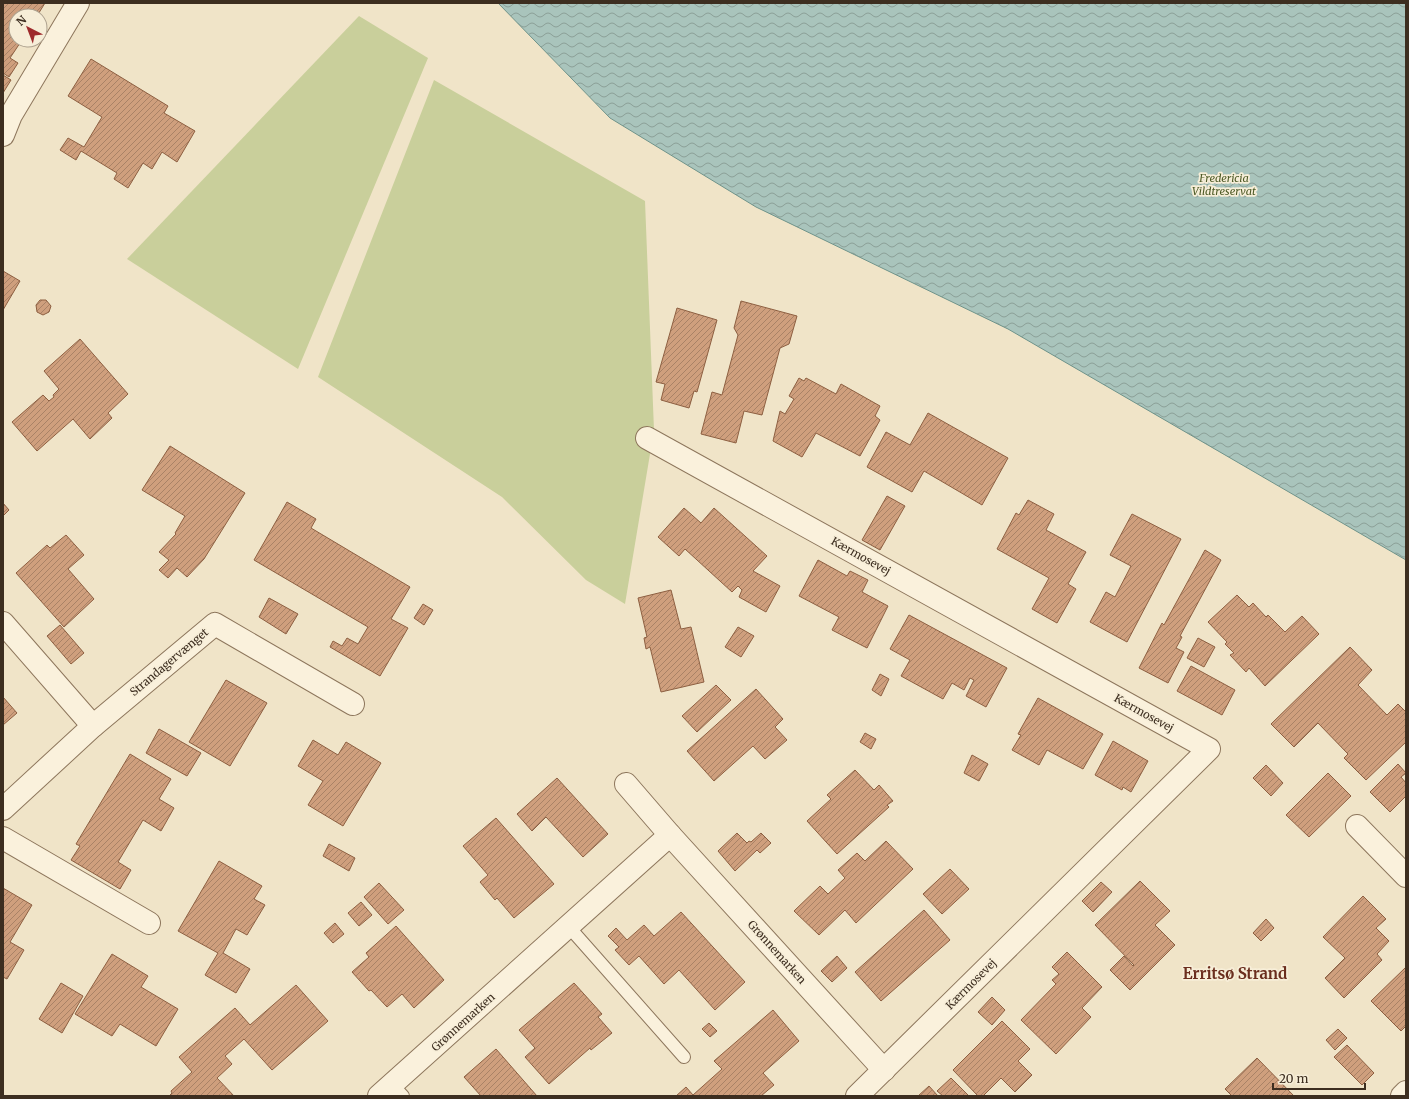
<svg xmlns="http://www.w3.org/2000/svg" width="1409" height="1099" font-family="Merriweather,serif">
  <style>
    .green { fill: #c9cf9b }
    .water { fill: url(#water-waves); stroke: #6f938a }
    .building { fill: url(#building-hatch); stroke: #8d5f41 }
    .lines { fill: none; stroke-linecap: round; stroke-linejoin: round }
    .service-casing { stroke: #8d765c; stroke-width: 14 }
    .minor-casing { stroke: #8d765c; stroke-width: 24 }
    .service { stroke: #faf1dc; stroke-width: 12 }
    .minor { stroke: #faf1dc; stroke-width: 22 }
    .labels { text-anchor: middle; stroke-width: 3.5; stroke-linejoin: round; paint-order: stroke }
    .park-label { font-size: 11px; font-style: italic; fill: #4d5a26; stroke: #f7eed8 }
    .street-label { font-size: 11px; fill: #3d2e20; stroke: #f7eed8 }
    .district-label { font-size: 15px; font-weight: bold; fill: #6b2e1e; stroke: #f7eed8 }
  </style>
  <defs>
    <pattern id="water-waves" width="16" height="10" patternUnits="userSpaceOnUse"><rect width="16" height="10" fill="#a9c4bc"/><path d="M0 5q4-4 8 0t8 0" fill="none" stroke="#8ba098"/></pattern>
    <pattern id="building-hatch" width="6" height="6" patternUnits="userSpaceOnUse"><rect width="6" height="6" fill="#cf9f7d"/><path d="M-1 1l2-2M0 6l6-6M5 7l2-2" fill="none" stroke="#a98266"/></pattern>
  </defs>
  <rect width="100%" height="100%" fill="#f0e4c8"/>
  <g class="green">
    <path d="M 359,16 L 428,58 L 298,369 L 127,259 Z"/>
    <path d="M 434,80 L 645,201 L 654,430 L 625,604 L 586,580 L 502,497 L 318,377 Z"/>
  </g>
  <path class="water" d="M 498,3 L 1406,3 L 1406,560 L 1008,329 L 756,207 L 610,118 Z"/>
  <g class="building">
    <path d="M 3,3 L 45,3 L 37,16 L 16,16 L 16,40 L 22,40 L 10,58 L 18,63 L 9,77 L 3,73 Z"/>
    <path d="M 91,59 L 168,106 L 164,113 L 195,131 L 177,162 L 162,152 L 152,169 L 143,163 L 128,188 L 114,179 L 117,173 L 81,151 L 76,160 L 60,150 L 68,138 L 84,147 L 102,117 L 68,96 Z"/>
    <path d="M 3,75 L 11,80 L 3,93 Z"/>
    <path d="M 3,271 L 20,281 L 3,310 Z"/>
    <path d="M 40,300 L 46,300 L 51,306 L 49,312 L 43,315 L 37,312 L 36,305 Z"/>
    <path d="M 741,301 L 797,316 L 789,344 L 780,348 L 762,415 L 744,411 L 736,443 L 701,434 L 712,392 L 722,395 L 738,335 L 734,328 Z"/>
    <path d="M 677,308 L 717,320 L 697,392 L 694,391 L 689,408 L 661,400 L 665,384 L 656,382 Z"/>
    <path d="M 80,339 L 128,394 L 108,413 L 112,418 L 90,439 L 73,419 L 37,451 L 12,422 L 43,395 L 49,401 L 54,397 L 53,395 L 59,389 L 44,371 Z"/>
    <path d="M 799,378 L 804,381 L 806,378 L 836,394 L 841,384 L 880,406 L 875,416 L 880,420 L 860,456 L 816,433 L 802,457 L 773,441 L 780,411 L 785,414 L 794,399 L 789,396 Z"/>
    <path d="M 928,413 L 1008,458 L 982,505 L 924,471 L 912,492 L 867,467 L 886,432 L 910,445 Z"/>
    <path d="M 170,446 L 245,493 L 204,559 L 187,577 L 177,568 L 168,578 L 159,570 L 169,560 L 159,552 L 176,534 L 175,533 L 185,516 L 142,490 Z"/>
    <path d="M 887,496 L 905,506 L 880,550 L 862,540 Z"/>
    <path d="M 1028,500 L 1054,514 L 1046,530 L 1086,552 L 1068,584 L 1076,589 L 1057,623 L 1032,609 L 1049,578 L 997,549 L 1016,513 L 1019,515 Z"/>
    <path d="M 287,502 L 316,519 L 311,528 L 410,587 L 391,619 L 408,628 L 380,676 L 330,647 L 333,641 L 342,646 L 347,638 L 358,644 L 368,627 L 254,560 Z"/>
    <path d="M 3,503 L 9,510 L 3,516 Z"/>
    <path d="M 684,508 L 701,523 L 714,508 L 767,556 L 753,571 L 780,586 L 766,612 L 739,597 L 742,590 L 738,586 L 732,592 L 685,549 L 679,556 L 658,537 Z"/>
    <path d="M 1132,514 L 1181,539 L 1127,642 L 1090,622 L 1106,592 L 1115,597 L 1131,566 L 1110,555 Z"/>
    <path d="M 66,535 L 84,555 L 68,569 L 94,599 L 64,627 L 16,573 L 47,545 L 50,548 Z"/>
    <path d="M 1205,550 L 1221,560 L 1180,636 L 1182,637 L 1176,648 L 1184,652 L 1168,683 L 1139,668 L 1162,623 L 1164,625 Z"/>
    <path d="M 818,560 L 847,576 L 850,571 L 868,580 L 862,592 L 888,606 L 867,648 L 832,630 L 839,617 L 799,596 Z"/>
    <path d="M 671,590 L 681,629 L 691,627 L 704,682 L 661,692 L 650,647 L 646,649 L 644,638 L 647,637 L 638,598 Z"/>
    <path d="M 1237,595 L 1249,607 L 1253,603 L 1266,617 L 1268,615 L 1285,632 L 1302,616 L 1319,634 L 1265,686 L 1249,668 L 1246,672 L 1230,655 L 1234,653 L 1225,644 L 1227,642 L 1208,622 Z"/>
    <path d="M 269,598 L 298,614 L 286,634 L 259,617 Z"/>
    <path d="M 423,604 L 433,610 L 424,625 L 414,618 Z"/>
    <path d="M 909,615 L 1007,668 L 986,707 L 966,696 L 974,680 L 970,678 L 964,690 L 952,683 L 943,699 L 901,676 L 910,660 L 890,649 Z"/>
    <path d="M 60,625 L 84,653 L 71,664 L 47,636 Z"/>
    <path d="M 738,627 L 754,636 L 741,657 L 725,647 Z"/>
    <path d="M 1198,638 L 1215,647 L 1204,667 L 1187,658 Z"/>
    <path d="M 1350,647 L 1372,670 L 1358,685 L 1387,715 L 1398,704 L 1406,712 L 1406,742 L 1366,780 L 1344,758 L 1348,754 L 1318,723 L 1294,747 L 1271,724 Z"/>
    <path d="M 1191,666 L 1235,690 L 1222,715 L 1177,691 Z"/>
    <path d="M 880,674 L 889,679 L 881,696 L 872,690 Z"/>
    <path d="M 226,680 L 267,703 L 230,766 L 189,742 Z"/>
    <path d="M 716,685 L 731,700 L 697,732 L 682,716 Z"/>
    <path d="M 756,689 L 783,719 L 775,727 L 787,740 L 765,759 L 753,746 L 714,781 L 687,751 Z"/>
    <path d="M 3,697 L 17,713 L 3,725 Z"/>
    <path d="M 1038,698 L 1103,734 L 1083,769 L 1047,750 L 1039,765 L 1012,750 L 1021,735 L 1018,734 Z"/>
    <path d="M 159,729 L 201,753 L 187,776 L 146,753 Z"/>
    <path d="M 865,733 L 876,739 L 871,749 L 860,742 Z"/>
    <path d="M 313,740 L 338,755 L 346,742 L 381,763 L 343,826 L 308,805 L 323,781 L 298,766 Z"/>
    <path d="M 1113,741 L 1148,761 L 1131,792 L 1123,787 L 1122,790 L 1095,775 Z"/>
    <path d="M 130,754 L 171,779 L 159,799 L 174,808 L 161,831 L 143,820 L 118,862 L 131,870 L 120,889 L 71,860 L 80,846 L 76,844 Z"/>
    <path d="M 972,755 L 988,764 L 979,781 L 964,773 Z"/>
    <path d="M 1398,764 L 1406,773 L 1401,777 L 1406,783 L 1406,796 L 1390,812 L 1370,792 Z"/>
    <path d="M 1266,765 L 1283,783 L 1271,796 L 1253,778 Z"/>
    <path d="M 855,770 L 874,790 L 879,785 L 893,801 L 887,805 L 889,807 L 837,854 L 807,821 L 831,799 L 827,795 Z"/>
    <path d="M 1328,773 L 1351,796 L 1309,837 L 1286,815 Z"/>
    <path d="M 557,778 L 608,834 L 583,857 L 546,817 L 532,831 L 517,814 Z"/>
    <path d="M 496,818 L 554,884 L 514,918 L 497,898 L 495,900 L 480,882 L 488,875 L 463,846 Z"/>
    <path d="M 737,833 L 747,843 L 749,841 L 751,842 L 761,833 L 771,843 L 760,853 L 757,850 L 735,871 L 718,851 Z"/>
    <path d="M 886,841 L 913,869 L 856,923 L 845,910 L 819,935 L 794,911 L 820,886 L 828,894 L 845,878 L 838,870 L 857,853 L 865,861 Z"/>
    <path d="M 329,844 L 355,858 L 349,871 L 323,856 Z"/>
    <path d="M 219,861 L 262,886 L 254,899 L 265,905 L 247,935 L 236,929 L 223,953 L 250,969 L 236,993 L 205,975 L 218,953 L 178,931 Z"/>
    <path d="M 950,869 L 969,889 L 942,914 L 923,894 Z"/>
    <path d="M 1140,881 L 1170,911 L 1155,925 L 1175,945 L 1130,990 L 1110,970 L 1124,956 L 1133,966 L 1134,965 L 1095,925 Z"/>
    <path d="M 1101,882 L 1112,892 L 1093,912 L 1082,901 Z"/>
    <path d="M 379,883 L 404,910 L 388,924 L 364,897 Z"/>
    <path d="M 3,888 L 32,905 L 10,942 L 24,950 L 7,979 L 3,977 Z"/>
    <path d="M 1363,896 L 1386,919 L 1376,928 L 1389,941 L 1377,954 L 1382,960 L 1344,998 L 1325,978 L 1345,958 L 1323,937 Z"/>
    <path d="M 361,902 L 372,915 L 359,926 L 348,913 Z"/>
    <path d="M 924,910 L 950,940 L 881,1001 L 855,972 Z"/>
    <path d="M 681,912 L 745,982 L 715,1010 L 679,970 L 664,984 L 639,956 L 629,965 L 615,950 L 619,947 L 608,936 L 616,928 L 627,940 L 644,925 L 654,936 Z"/>
    <path d="M 1266,919 L 1274,928 L 1261,941 L 1253,933 Z"/>
    <path d="M 335,923 L 344,934 L 333,943 L 324,933 Z"/>
    <path d="M 396,926 L 444,980 L 414,1008 L 402,994 L 387,1007 L 371,990 L 369,991 L 352,972 L 369,957 L 366,953 Z"/>
    <path d="M 1067,952 L 1102,987 L 1082,1008 L 1091,1017 L 1056,1054 L 1021,1020 L 1056,984 L 1052,980 L 1059,974 L 1052,967 Z"/>
    <path d="M 112,954 L 148,976 L 141,987 L 178,1009 L 156,1046 L 120,1024 L 112,1036 L 75,1014 Z"/>
    <path d="M 837,956 L 847,968 L 832,982 L 821,971 Z"/>
    <path d="M 1406,967 L 1406,1026 L 1401,1031 L 1371,1001 Z"/>
    <path d="M 61,983 L 83,996 L 62,1033 L 39,1019 Z"/>
    <path d="M 574,983 L 602,1014 L 598,1017 L 612,1033 L 591,1050 L 590,1048 L 549,1084 L 525,1057 L 535,1048 L 519,1030 Z"/>
    <path d="M 296,985 L 328,1021 L 272,1070 L 244,1039 L 225,1056 L 232,1064 L 217,1078 L 234,1096 L 169,1096 L 172,1093 L 171,1091 L 192,1072 L 179,1057 L 235,1008 L 250,1025 Z"/>
    <path d="M 992,997 L 1005,1010 L 992,1025 L 978,1012 Z"/>
    <path d="M 773,1010 L 799,1041 L 763,1073 L 774,1085 L 761,1096 L 676,1096 L 686,1087 L 693,1095 L 722,1069 L 714,1061 Z"/>
    <path d="M 1002,1021 L 1030,1049 L 1018,1061 L 1032,1075 L 1015,1092 L 1001,1078 L 983,1096 L 978,1096 L 953,1070 Z"/>
    <path d="M 709,1023 L 717,1031 L 710,1037 L 702,1029 Z"/>
    <path d="M 1338,1029 L 1347,1038 L 1335,1050 L 1326,1040 Z"/>
    <path d="M 1347,1045 L 1374,1073 L 1362,1085 L 1334,1057 Z"/>
    <path d="M 496,1049 L 537,1096 L 481,1096 L 464,1077 Z"/>
    <path d="M 1257,1058 L 1294,1096 L 1232,1096 L 1225,1089 Z"/>
    <path d="M 951,1078 L 969,1096 L 943,1096 L 937,1091 Z"/>
    <path d="M 929,1086 L 938,1096 L 918,1096 Z"/>
  </g>
  <g class="lines">
    <defs>
      <g id="service">
        <path d="M 569,927 L 684,1057"/>
        <path d="M 392,1084 L 403,1096"/>
      </g>
      <g id="minor">
        <path d="M 3,135 L 11,115 L 78,3"/>
        <path d="M 647,438 L 1209,749 L 857,1096"/>
        <path d="M 3,623 L 93,726"/>
        <path d="M 626,784 L 670,835"/>
        <path d="M 3,809 L 93,726 L 215,624 L 353,704"/>
        <path d="M 1357,826 L 1406,876"/>
        <path d="M 3,838 L 149,923"/>
        <path d="M 379,1096 L 670,835 L 884,1070"/>
        <path d="M 1402,1096 L 1406,1092"/>
      </g>
    </defs>
    <use href="#service" class="service-casing"/>
    <use href="#minor" class="minor-casing"/>
    <use href="#service" class="service"/>
    <use href="#minor" class="minor"/>
  </g>
  <g class="labels">
    <g class="park-label">
      <text x="1224" y="182">Fredericia<tspan x="1224" dy="13">Vildtreservat</tspan></text>
    </g>
    <g class="street-label">
      <text transform="translate(861 556) rotate(29)" y="4">Kærmosevej</text>
      <text transform="translate(169 662) rotate(-40)" y="4">Strandagervænget</text>
      <text transform="translate(1144 713) rotate(29)" y="4">Kærmosevej</text>
      <text transform="translate(777 952) rotate(48)" y="4">Grønnemarken</text>
      <text transform="translate(971 984) rotate(-45)" y="4">Kærmosevej</text>
      <text transform="translate(463 1022) rotate(-42)" y="4">Grønnemarken</text>
    </g>
    <g class="district-label">
      <text x="1235" y="979">Erritsø Strand</text>
    </g>
  </g>
  <rect width="1409" height="1099" fill="none" stroke="#3d2e20" stroke-width="8"/>
  <g transform="translate(28 28) rotate(318)"><circle r="19" fill="#f7eed8" stroke="#ada18e"/>
  <path d="M0-3L7 15L0 10L-7 15Z" fill="#9e2a2b"/>
  <text y="-6" font-size="11" font-weight="bold" text-anchor="middle" fill="#3d2e20">N</text>
  </g>
  <path d="M1273 1083v6h92v-6" fill="none" stroke="#3d2e20" stroke-width="2"/>
  <text x="1279" y="1083" font-size="12" fill="#3d2e20" stroke="#f7eed8" stroke-width="3" paint-order="stroke">20 m</text>
</svg>
